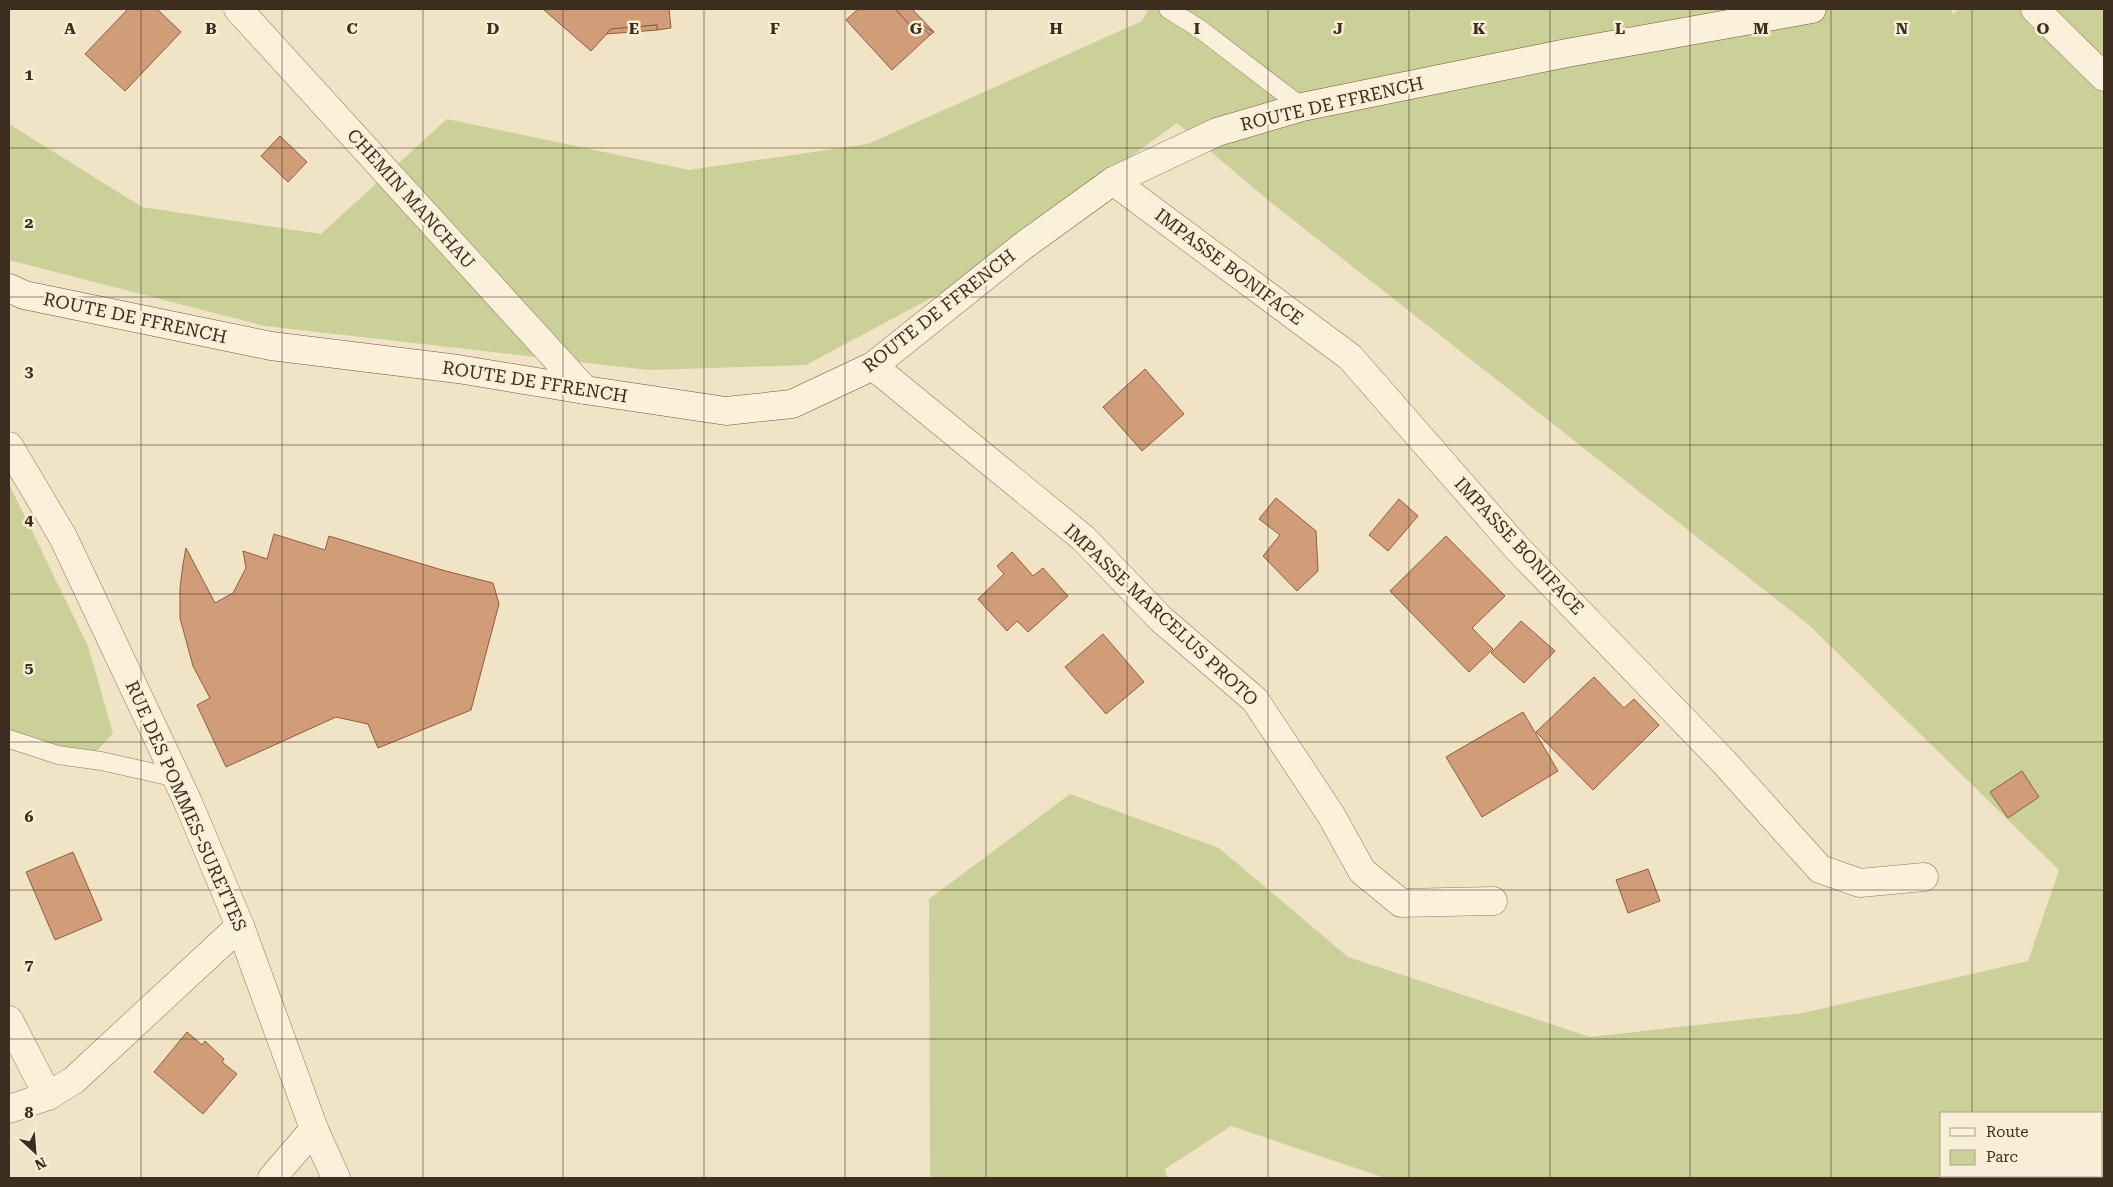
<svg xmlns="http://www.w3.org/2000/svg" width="2113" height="1187" font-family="'Roboto Serif',serif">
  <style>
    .green { fill: #cad098; fill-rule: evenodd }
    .building { fill: #d19d79; stroke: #8f5d3e }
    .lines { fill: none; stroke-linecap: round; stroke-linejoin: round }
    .service-casing { stroke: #8e755a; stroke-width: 19 }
    .minor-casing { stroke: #8e755a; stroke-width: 29 }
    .secondary-casing { stroke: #70563d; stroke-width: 29 }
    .service { stroke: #fbf1da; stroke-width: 18 }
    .minor { stroke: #fbf1da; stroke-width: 28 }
    .secondary { stroke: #fbf1da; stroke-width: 28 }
    .grid { fill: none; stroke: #3d2d1f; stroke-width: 1; stroke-opacity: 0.55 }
    .labels { text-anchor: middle; stroke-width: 5; stroke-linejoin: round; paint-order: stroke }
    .street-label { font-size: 18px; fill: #3d2d1f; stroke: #f8eed6 }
    .grid-label { font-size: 16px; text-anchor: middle; font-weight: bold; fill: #3d2d1f; stroke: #f8eed6; stroke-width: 5; stroke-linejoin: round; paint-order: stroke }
  </style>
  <rect width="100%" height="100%" fill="#f1e4c6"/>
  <g class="green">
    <path d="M 1148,9 L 1951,9 L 1953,14 L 1960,9 L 2104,9 L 2104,1178 L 1385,1178 L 1231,1126 L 1165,1169 L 1167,1178 L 930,1178 L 929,899 L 1070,794 L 1219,848 L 1348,957 L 1590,1037 L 1803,1013 L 2028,961 L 2059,870 L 1809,625 L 1269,201 L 1177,123 L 950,288 L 806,365 L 649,370 L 265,326 L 9,260 L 9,124 L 142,207 L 321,234 L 447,119 L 689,170 L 868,144 L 1142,21 ZM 1942,1113 L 2102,1113 L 2102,1176 L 1942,1176 Z"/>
    <path d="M 9,484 L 88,646 L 113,733 L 96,752 L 80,756 L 9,732 Z"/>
  </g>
  <g class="building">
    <path d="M 128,9 L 157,9 L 181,32 L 125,91 L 85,54 Z"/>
    <path d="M 543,9 L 669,9 L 671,28 L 657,30 L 657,25 L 611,29 L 591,51 Z"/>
    <path d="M 858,9 L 895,9 L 913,28 L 918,23 L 930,35 L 892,70 L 846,20 Z"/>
    <path d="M 895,9 L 912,9 L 934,32 L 918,23 L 913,28 Z"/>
    <path d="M 918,23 L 934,32 L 930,35 Z"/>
    <path d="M 657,25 L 657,30 L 606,34 L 611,29 Z"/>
    <path d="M 280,136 L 307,162 L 288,182 L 261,156 Z"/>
    <path d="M 1145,369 L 1184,414 L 1142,451 L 1103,407 Z"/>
    <path d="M 1276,498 L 1316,531 L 1318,571 L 1297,591 L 1263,556 L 1280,535 L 1259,519 Z"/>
    <path d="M 1399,499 L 1418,516 L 1388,551 L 1369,535 Z"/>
    <path d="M 274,534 L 325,550 L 329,536 L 442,570 L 493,583 L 499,604 L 471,710 L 378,748 L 368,724 L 336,717 L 226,767 L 197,705 L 210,698 L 193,666 L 180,618 L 180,588 L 183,564 L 186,548 L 215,603 L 233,593 L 246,568 L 243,551 L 267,559 Z"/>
    <path d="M 1446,536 L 1505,596 L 1472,628 L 1493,649 L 1469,672 L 1390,591 Z"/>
    <path d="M 1012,552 L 1033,576 L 1043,568 L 1068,596 L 1028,632 L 1017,621 L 1007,631 L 978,599 L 1004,574 L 997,566 Z"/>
    <path d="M 1521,621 L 1555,651 L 1524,683 L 1491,653 Z"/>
    <path d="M 1103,634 L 1144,682 L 1106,714 L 1065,667 Z"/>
    <path d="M 1594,677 L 1624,708 L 1634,699 L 1659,725 L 1593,790 L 1536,732 Z"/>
    <path d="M 1523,712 L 1558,771 L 1482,817 L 1446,757 Z"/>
    <path d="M 2022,771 L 2039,797 L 2008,818 L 1990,792 Z"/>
    <path d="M 73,852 L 102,920 L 55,940 L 26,872 Z"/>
    <path d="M 1648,869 L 1660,901 L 1628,913 L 1616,880 Z"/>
    <path d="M 187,1032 L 202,1045 L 205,1041 L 224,1059 L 222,1062 L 237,1074 L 203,1114 L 154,1072 Z"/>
  </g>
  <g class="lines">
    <defs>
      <g id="service">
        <path d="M 1168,9 L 1200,29 L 1302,107"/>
        <path d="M 9,739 L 58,755 L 101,761 L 177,778"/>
      </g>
      <g id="minor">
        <path d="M 238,9 L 585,390"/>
        <path d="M 2035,9 L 2104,77"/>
        <path d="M 1113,181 L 1350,357 L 1517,548 L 1724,762 L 1820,869 L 1860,883 L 1924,877"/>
        <path d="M 873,366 L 1083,538 L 1161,619 L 1255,700 L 1331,815 L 1362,871 L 1401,903 L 1493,901"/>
        <path d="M 9,446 L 63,537 L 187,800 L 240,926 L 314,1129 L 336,1178"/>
        <path d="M 9,1020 L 48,1096"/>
        <path d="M 9,1109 L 48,1096 L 74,1080 L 240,926"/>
        <path d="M 272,1178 L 314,1129"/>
      </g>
      <path id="secondary" d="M 9,288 L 24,295 L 271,346 L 458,369 L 585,390 L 726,411 L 792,404 L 873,366 L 1023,246 L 1113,181 L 1217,132 L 1302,107 L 1567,53 L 1812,9"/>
    </defs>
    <use href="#service" class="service-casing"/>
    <use href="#minor" class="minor-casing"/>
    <use href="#secondary" class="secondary-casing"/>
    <use href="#service" class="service"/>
    <use href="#minor" class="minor"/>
    <use href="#secondary" class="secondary"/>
  </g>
  <path class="grid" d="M 141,9 L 141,1178M 282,9 L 282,1178M 423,9 L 423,1178M 563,9 L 563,1178M 704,9 L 704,1178M 845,9 L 845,1178M 986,9 L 986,1178M 1127,9 L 1127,1178M 1268,9 L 1268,1178M 1409,9 L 1409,1178M 1550,9 L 1550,1178M 1690,9 L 1690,1178M 1831,9 L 1831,1178M 1972,9 L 1972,1113M 9,148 L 2104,148M 9,297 L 2104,297M 9,445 L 2104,445M 9,594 L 2104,594M 9,742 L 2104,742M 9,890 L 2104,890M 9,1039 L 2104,1039M 1972,1176 L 1972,1178"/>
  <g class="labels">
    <g class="street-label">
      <text transform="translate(1332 104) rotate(-13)" y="6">ROUTE DE FFRENCH</text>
      <text transform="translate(411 199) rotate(48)" y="6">CHEMIN MANCHAU</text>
      <text transform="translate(1229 267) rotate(37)" y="6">IMPASSE BONIFACE</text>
      <text transform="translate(939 311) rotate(-38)" y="6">ROUTE DE FFRENCH</text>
      <text transform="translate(135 318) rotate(12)" y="6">ROUTE DE FFRENCH</text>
      <text transform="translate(535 382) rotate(9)" y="6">ROUTE DE FFRENCH</text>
      <text transform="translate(1519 546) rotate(47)" y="6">IMPASSE BONIFACE</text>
      <text transform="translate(1161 615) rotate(43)" y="6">IMPASSE MARCELUS PROTO</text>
      <text transform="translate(186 806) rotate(66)" y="6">RUE DES POMMES-SURETTES</text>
    </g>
  </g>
  <g class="grid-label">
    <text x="70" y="34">A</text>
    <text x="211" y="34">B</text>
    <text x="352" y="34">C</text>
    <text x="493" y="34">D</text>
    <text x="634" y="34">E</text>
    <text x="775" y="34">F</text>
    <text x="916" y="34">G</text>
    <text x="1056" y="34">H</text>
    <text x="1197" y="34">I</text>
    <text x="1338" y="34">J</text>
    <text x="1479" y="34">K</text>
    <text x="1620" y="34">L</text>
    <text x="1761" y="34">M</text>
    <text x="1902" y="34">N</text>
    <text x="2043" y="34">O</text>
    <text x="29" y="80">1</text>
    <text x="29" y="228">2</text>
    <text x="29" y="377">3</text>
    <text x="29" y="525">4</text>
    <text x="29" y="673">5</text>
    <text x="29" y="822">6</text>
    <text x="29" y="970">7</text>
    <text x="29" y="1118">8</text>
  </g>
  <rect width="2113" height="1187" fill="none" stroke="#3d2d1f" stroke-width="20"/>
  <rect x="1940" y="1112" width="162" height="65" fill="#f8eed6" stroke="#ada18d"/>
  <rect x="1950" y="1128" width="25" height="8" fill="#fbf1da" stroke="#ada18d"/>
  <text x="1986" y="1137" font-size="15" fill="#3d2d1f">Route</text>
  <rect x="1950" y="1150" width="25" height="15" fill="#cad098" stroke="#ada18d"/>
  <text x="1986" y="1162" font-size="15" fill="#3d2d1f">Parc</text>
  <g transform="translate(35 1152) rotate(154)" stroke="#f8eed6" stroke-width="4" paint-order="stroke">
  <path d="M0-4L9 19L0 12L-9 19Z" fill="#3d2d1f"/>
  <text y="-8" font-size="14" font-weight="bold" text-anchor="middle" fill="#3d2d1f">N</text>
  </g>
</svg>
